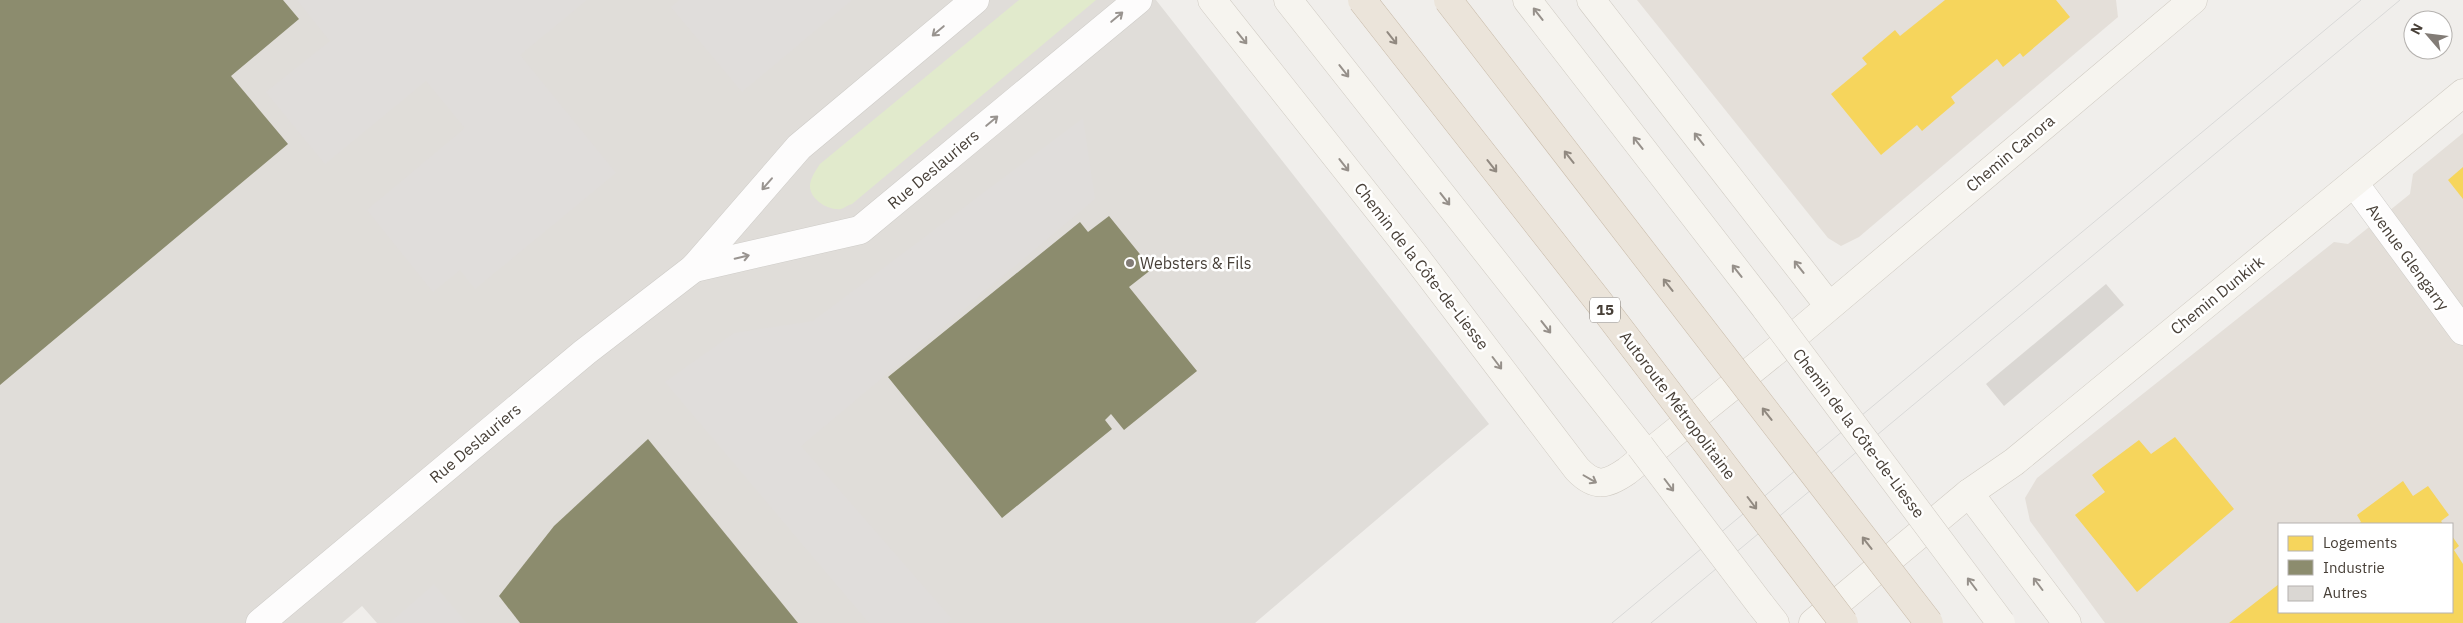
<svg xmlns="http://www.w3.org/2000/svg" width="2463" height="623" font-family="'IBM Plex Sans',sans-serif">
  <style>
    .residential { fill: #e4dfd9; fill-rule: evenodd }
    .industrial { fill: #e0ddd9 }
    .green { fill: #e1eacc }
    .parking { fill: #e0dddb }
    .homes { fill: #f6d55c }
    .industry { fill: #8c8c6e }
    .building { fill: #dad7d3 }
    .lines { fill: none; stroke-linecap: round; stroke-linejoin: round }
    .street-casing { stroke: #ceccc8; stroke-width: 29 }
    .secondary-casing { stroke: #cfcac2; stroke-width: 29 }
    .street { stroke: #fdfcfc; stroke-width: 28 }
    .secondary { stroke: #f6f4ef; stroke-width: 28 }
    .tram { stroke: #d9d9d8; stroke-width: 1 }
    .secondary-bridge-casing { stroke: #cfcac2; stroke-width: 29; stroke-linecap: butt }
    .highway-bridge-casing { stroke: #c7b9a7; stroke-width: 29; stroke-linecap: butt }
    .secondary-bridge { stroke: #f6f4ef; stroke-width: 28 }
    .highway-bridge { stroke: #ebe4da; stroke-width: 28 }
    .oneway { stroke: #96908a }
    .oneway2 { stroke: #999490 }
    .oneway3 { stroke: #918980 }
    .poi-dot { fill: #827c76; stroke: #fff; stroke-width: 2 }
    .labels { text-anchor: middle; stroke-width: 5; stroke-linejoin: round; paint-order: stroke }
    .shield { fill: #fff; stroke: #7e7973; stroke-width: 1 }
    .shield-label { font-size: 15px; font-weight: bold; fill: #473f37 }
    .street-label { font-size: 16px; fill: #473f37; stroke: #fff }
    .poi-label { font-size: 16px; fill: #473f37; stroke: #fff; text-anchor: start }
  </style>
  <rect width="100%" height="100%" fill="#f0eeeb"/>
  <g class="residential">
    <path d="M 1637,0 L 2116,0 L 2118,17 L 1859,237 L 1841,246 L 1828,238 Z"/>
    <path d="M 2463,133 L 2463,623 L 2105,623 L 2030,521 L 2025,498 L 2037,478 L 2334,242 L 2348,244 L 2410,194 L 2413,174 ZM 2279,524 L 2452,524 L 2452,612 L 2279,612 Z"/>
  </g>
  <path class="industrial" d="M 0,0 L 1156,0 L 1489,424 L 1255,623 L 377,623 L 362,606 L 342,623 L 0,623 Z"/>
  <path class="green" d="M 1019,0 L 1096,0 L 852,204 C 848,205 844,208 841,209 C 828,211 809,199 810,185 C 811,177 816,170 820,164 Z"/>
  <g class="parking">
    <path d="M 297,0 L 587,0 L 520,55 L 616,173 L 475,289 L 460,270 L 433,292 L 367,210 L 465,128 L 426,81 L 325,164 L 266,92 L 330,41 Z"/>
    <path d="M 679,0 L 852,0 L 742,92 L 671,7 Z"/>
    <path d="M 1083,118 L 1095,199 L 801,446 L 952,619 L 947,623 L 869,623 L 665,382 L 734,333 L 813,321 Z"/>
    <path d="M 434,584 L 467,623 L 389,623 Z"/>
  </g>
  <g class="homes">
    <path d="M 1945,0 L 2056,0 L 2070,17 L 2023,57 L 2020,53 L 2003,67 L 1997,59 L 1951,97 L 1955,103 L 1922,131 L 1917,125 L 1881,155 L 1831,94 L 1867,64 L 1862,58 L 1895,30 L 1900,36 Z"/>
    <path d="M 2463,167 L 2463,199 L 2448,180 Z"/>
    <path d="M 2175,437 L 2234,509 L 2137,592 L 2075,515 L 2105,492 L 2092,475 L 2139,440 L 2151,454 Z"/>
    <path d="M 2403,481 L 2413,496 L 2428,486 L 2449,515 L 2441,521 L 2443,524 L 2358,524 L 2361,522 L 2357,515 Z"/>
    <path d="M 2452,536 L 2459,546 L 2454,550 L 2463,564 L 2463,623 L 2229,623 L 2279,584 L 2279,612 L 2452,612 Z"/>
  </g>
  <g class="industry">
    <path d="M 0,0 L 283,0 L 299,19 L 231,76 L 288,144 L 0,385 Z"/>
    <path d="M 1109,216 L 1152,269 L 1129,287 L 1197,371 L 1124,430 L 1111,414 L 1105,420 L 1112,429 L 1002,518 L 888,377 L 1080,222 L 1088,232 Z"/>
    <path d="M 648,439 L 798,623 L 520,623 L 499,596 L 554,526 Z"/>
  </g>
  <path class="building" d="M 2106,284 L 2124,305 L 2004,406 L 1986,384 Z"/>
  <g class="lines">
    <defs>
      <g id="street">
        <path d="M 2354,183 L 2463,331"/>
        <path d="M 694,268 L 860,230 L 1138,0"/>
        <path d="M 260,623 L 585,352 L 694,268 L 799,147 L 975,0"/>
      </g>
      <g id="secondary">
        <path d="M 1212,0 L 1415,256 L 1577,469 C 1595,488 1607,485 1627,471 L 1798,333 L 2193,0"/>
        <path d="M 1288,0 L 1640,446"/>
        <path d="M 1527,0 L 1767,310"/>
        <path d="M 1591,0 L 1829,306"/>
        <path d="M 1969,493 L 2067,623"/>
        <path d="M 1760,604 L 1775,623"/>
        <path d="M 1813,623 L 1969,493 L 2014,462 L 2463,93"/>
      </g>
    </defs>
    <use href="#street" class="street-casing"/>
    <use href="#secondary" class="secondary-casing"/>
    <use href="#street" class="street"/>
    <use href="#secondary" class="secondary"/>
    <g class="tram">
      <path d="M 1612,623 L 2361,0"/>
      <path d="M 1651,623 L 2400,0"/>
    </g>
    <defs>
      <g id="secondary-bridge">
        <path d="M 1767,310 L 2001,623"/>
        <path d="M 1640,446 L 1760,604"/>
      </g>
      <g id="highway-bridge">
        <path d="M 1362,0 L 1606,311 L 1844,623"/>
        <path d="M 1448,0 L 1929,623"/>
      </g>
    </defs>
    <use href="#secondary-bridge" class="secondary-bridge-casing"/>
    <use href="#highway-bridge" class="highway-bridge-casing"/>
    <use href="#secondary-bridge" class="secondary-bridge"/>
    <use href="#highway-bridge" class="highway-bridge"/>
  </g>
  <defs><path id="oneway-shaft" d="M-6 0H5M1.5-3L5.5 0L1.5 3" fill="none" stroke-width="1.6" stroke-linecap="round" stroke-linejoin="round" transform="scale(1.25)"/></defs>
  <g class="oneway">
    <use href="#oneway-shaft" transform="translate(1538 14) rotate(-128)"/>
    <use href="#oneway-shaft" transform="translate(1242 38) rotate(51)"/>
    <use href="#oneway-shaft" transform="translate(1344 71) rotate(52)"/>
    <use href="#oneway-shaft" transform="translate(1699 139) rotate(-128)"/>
    <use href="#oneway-shaft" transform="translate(1638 143) rotate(-128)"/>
    <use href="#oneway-shaft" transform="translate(1344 165) rotate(52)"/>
    <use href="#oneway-shaft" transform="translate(1445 199) rotate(52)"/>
    <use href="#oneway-shaft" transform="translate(1799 267) rotate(-128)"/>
    <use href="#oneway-shaft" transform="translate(1737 271) rotate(-128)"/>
    <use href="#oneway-shaft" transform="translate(1546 327) rotate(52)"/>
    <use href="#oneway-shaft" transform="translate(1497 363) rotate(53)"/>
    <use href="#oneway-shaft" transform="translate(1590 479) rotate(30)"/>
    <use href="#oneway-shaft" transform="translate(1669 485) rotate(53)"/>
    <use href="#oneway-shaft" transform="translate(1972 584) rotate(-127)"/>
    <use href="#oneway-shaft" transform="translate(2038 584) rotate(-127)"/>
  </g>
  <g class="oneway2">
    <use href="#oneway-shaft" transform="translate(1117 17) rotate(-40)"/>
    <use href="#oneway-shaft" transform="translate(938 31) rotate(140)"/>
    <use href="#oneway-shaft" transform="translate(992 121) rotate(-40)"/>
    <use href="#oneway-shaft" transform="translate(767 184) rotate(131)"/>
    <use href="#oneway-shaft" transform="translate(742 257) rotate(-13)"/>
  </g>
  <g class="oneway3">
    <use href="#oneway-shaft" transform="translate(1392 38) rotate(52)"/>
    <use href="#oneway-shaft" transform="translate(1569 157) rotate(-128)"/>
    <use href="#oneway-shaft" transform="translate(1492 166) rotate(52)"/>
    <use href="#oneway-shaft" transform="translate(1668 285) rotate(-128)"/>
    <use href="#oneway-shaft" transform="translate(1767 414) rotate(-128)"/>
    <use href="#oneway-shaft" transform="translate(1752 503) rotate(53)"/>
    <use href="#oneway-shaft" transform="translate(1867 543) rotate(-128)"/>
  </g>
  <circle class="poi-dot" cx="1130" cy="263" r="5"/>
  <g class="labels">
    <rect class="shield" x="1590" y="297.5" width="30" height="25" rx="4"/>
    <g class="shield-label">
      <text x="1605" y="315">15</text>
    </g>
    <g class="street-label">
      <text transform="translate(2010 153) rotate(-40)" y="6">Chemin Canora</text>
      <text transform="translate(933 169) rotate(-40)" y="6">Rue Deslauriers</text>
      <text transform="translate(2408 257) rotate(54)" y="6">Avenue Glengarry</text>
      <text transform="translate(1422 266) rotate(52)" y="6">Chemin de la Côte-de-Liesse</text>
      <text transform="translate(2217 295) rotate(-39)" y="6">Chemin Dunkirk</text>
      <text transform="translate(1678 405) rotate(53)" y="6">Autoroute Métropolitaine</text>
      <text transform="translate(1859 433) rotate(53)" y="6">Chemin de la Côte-de-Liesse</text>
      <text transform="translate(475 443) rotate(-40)" y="6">Rue Deslauriers</text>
    </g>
    <g class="poi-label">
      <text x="1140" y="269">Websters &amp; Fils</text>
    </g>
  </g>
  <rect x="2278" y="523" width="175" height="90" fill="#ffffff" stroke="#b5b2af"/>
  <rect x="2288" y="536" width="25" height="15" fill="#f6d55c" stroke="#b5b2af"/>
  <text x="2323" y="548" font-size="15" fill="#473f37">Logements</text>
  <rect x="2288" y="560" width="25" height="15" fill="#8c8c6e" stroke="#b5b2af"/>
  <text x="2323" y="573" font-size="15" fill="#473f37">Industrie</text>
  <rect x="2288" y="586" width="25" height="15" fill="#dad7d3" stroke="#b5b2af"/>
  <text x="2323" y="598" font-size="15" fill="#473f37">Autres</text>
  <g transform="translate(2428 35) rotate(298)"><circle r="24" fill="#ffffff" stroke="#b5b2af"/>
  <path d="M0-4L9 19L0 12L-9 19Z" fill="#827c76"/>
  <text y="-8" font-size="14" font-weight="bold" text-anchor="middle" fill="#473f37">N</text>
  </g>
</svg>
